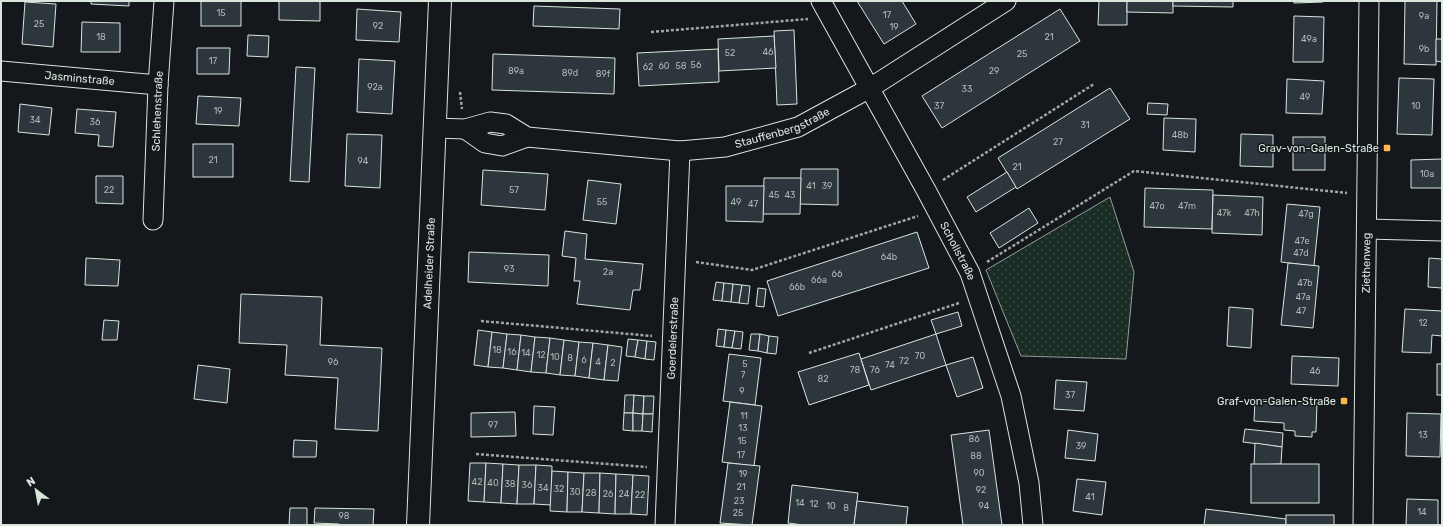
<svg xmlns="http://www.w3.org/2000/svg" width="1443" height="526" font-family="Rubik,sans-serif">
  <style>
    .green { fill: url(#green-dots); stroke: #939e99 }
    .building { fill: #2c363c; stroke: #d8e6dc }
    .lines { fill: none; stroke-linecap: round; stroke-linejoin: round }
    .street-casing { stroke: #d8e6dc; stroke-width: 21 }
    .secondary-casing { stroke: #d8e6dc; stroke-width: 24 }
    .path { stroke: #9da8a2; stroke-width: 2.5; stroke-dasharray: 3 2; stroke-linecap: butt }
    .street { stroke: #14181c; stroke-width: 19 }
    .secondary { stroke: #14181c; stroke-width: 22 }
    .poi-dot { fill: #ffb74d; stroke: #14181c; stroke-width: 1.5 }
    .labels { text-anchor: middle; stroke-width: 3; stroke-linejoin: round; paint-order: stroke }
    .number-label { font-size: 9px; fill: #adbab4 }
    .street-label { font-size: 11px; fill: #d8e6dc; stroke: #14181c }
    .poi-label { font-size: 11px; fill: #d8e6dc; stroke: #14181c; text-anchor: end }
  </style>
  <defs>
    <pattern id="green-dots" width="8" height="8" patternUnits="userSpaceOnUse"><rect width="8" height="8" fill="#1a2d24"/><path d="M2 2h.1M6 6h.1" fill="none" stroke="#3b4b43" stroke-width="1.8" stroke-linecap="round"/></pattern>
  </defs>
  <rect width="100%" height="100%" fill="#14181c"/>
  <path class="green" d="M 1110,197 L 1134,272 L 1126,359 L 1021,356 L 986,270 Z"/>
  <g class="building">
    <path d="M 91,1 L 129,1 L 129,6 L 91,4 Z"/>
    <rect x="201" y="1" width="40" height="25"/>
    <path d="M 279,1 L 320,1 L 320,21 L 279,20 Z"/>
    <path d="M 857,1 L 902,1 L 916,24 L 884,44 Z"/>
    <path d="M 1099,1 L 1127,1 L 1127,25 L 1098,25 Z"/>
    <path d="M 1127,1 L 1173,1 L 1173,13 L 1127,12 Z"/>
    <path d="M 1173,1 L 1233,1 L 1233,7 L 1173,6 Z"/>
    <path d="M 1294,1 L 1323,1 L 1323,2 L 1294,3 Z"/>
    <path d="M 1405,1 L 1437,1 L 1436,65 L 1404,64 Z"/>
    <path d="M 25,2 L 56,4 L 53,47 L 22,44 Z"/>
    <path d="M 534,6 L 620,9 L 619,29 L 533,26 Z"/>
    <path d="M 357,9 L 401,12 L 399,42 L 356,40 Z"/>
    <path d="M 1060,9 L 1080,41 L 942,128 L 922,96 Z"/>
    <path d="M 1294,16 L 1324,17 L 1323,62 L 1293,62 Z"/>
    <path d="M 82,22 L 120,23 L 120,52 L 81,52 Z"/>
    <path d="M 794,30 L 797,104 L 777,105 L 774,31 Z"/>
    <path d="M 248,35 L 269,36 L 268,57 L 247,56 Z"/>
    <path d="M 774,36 L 776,68 L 719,71 L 718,39 Z"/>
    <path d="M 1436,39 L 1442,39 L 1442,62 L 1436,61 Z"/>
    <path d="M 197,48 L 230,48 L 229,74 L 197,74 Z"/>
    <path d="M 718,49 L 719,82 L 639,86 L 637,53 Z"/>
    <path d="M 493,54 L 615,58 L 614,94 L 492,90 Z"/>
    <path d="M 359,59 L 395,61 L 392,114 L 357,112 Z"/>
    <path d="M 296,67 L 315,68 L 309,182 L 290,181 Z"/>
    <path d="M 1399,78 L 1434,79 L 1432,135 L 1397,134 Z"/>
    <path d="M 1287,79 L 1324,81 L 1322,114 L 1286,113 Z"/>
    <path d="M 1110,88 L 1130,119 L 1017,189 L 998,158 Z"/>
    <path d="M 198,96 L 241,98 L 239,126 L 196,124 Z"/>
    <path d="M 1148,103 L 1168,104 L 1167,115 L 1147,114 Z"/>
    <path d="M 20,104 L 52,108 L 49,135 L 18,132 Z"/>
    <path d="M 77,109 L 116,112 L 113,147 L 98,146 L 99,135 L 75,133 Z"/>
    <path d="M 1164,118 L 1196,119 L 1195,152 L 1163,150 Z"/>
    <path d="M 347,134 L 382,135 L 380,188 L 345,186 Z"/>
    <path d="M 1241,134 L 1273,135 L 1273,167 L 1240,166 Z"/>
    <rect x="1293" y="137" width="32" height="33"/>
    <rect x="193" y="144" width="40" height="33"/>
    <path d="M 1442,159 L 1442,188 L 1411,188 L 1411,160 Z"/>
    <path d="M 801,169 L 838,169 L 838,205 L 800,204 Z"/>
    <path d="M 483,170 L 548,174 L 545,210 L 481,205 Z"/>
    <path d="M 1007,172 L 1016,187 L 976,212 L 967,197 Z"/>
    <path d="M 96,176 L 123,176 L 123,204 L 96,203 Z"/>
    <path d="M 764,178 L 801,178 L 800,214 L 763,214 Z"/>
    <path d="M 588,180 L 621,184 L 616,224 L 583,220 Z"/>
    <path d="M 726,186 L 764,186 L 763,222 L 726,221 Z"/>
    <path d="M 1145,188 L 1213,190 L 1212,229 L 1144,227 Z"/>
    <path d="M 1213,195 L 1263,197 L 1262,235 L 1212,233 Z"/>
    <path d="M 1287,204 L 1320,207 L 1314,266 L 1281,262 Z"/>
    <path d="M 1029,208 L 1038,223 L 999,248 L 990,233 Z"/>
    <path d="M 565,231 L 587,234 L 585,259 L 643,264 L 640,290 L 633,290 L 630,310 L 577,304 L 580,281 L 574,281 L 576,258 L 562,256 Z"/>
    <path d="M 917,232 L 929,268 L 778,316 L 767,281 Z"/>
    <path d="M 469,252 L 549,255 L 548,286 L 468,282 Z"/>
    <path d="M 86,258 L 120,260 L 118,286 L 85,285 Z"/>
    <path d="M 1429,258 L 1442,259 L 1442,288 L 1428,287 Z"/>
    <path d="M 1288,263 L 1319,266 L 1313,328 L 1281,325 Z"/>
    <path d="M 716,282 L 724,283 L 722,301 L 713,300 Z"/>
    <path d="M 724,283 L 733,284 L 731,302 L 722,301 Z"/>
    <path d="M 733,284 L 742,285 L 739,303 L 731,302 Z"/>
    <path d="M 742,285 L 750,286 L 748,304 L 739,303 Z"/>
    <path d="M 758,288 L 766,289 L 764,307 L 756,306 Z"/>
    <path d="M 241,294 L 322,297 L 320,345 L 382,348 L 378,431 L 335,429 L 338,378 L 285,375 L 287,345 L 239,343 Z"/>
    <path d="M 1229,307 L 1253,309 L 1251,348 L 1227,346 Z"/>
    <path d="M 1405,309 L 1442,311 L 1442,336 L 1432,335 L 1431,353 L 1402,352 Z"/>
    <path d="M 958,312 L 962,326 L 936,334 L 931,320 Z"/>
    <path d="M 104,320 L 119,321 L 117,340 L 102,340 Z"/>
    <path d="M 718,329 L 726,330 L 724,347 L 716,346 Z"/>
    <path d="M 478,330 L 492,332 L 488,367 L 474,365 Z"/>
    <path d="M 726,330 L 735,331 L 732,348 L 724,347 Z"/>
    <path d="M 735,331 L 743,332 L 741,349 L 732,348 Z"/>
    <path d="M 492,332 L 507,334 L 503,368 L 488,367 Z"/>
    <path d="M 507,334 L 521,335 L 517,370 L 503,368 Z"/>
    <path d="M 751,334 L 760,334 L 758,351 L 749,350 Z"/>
    <path d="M 760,334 L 769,336 L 767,353 L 758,351 Z"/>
    <path d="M 936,334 L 946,365 L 871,390 L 861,359 Z"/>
    <path d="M 521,335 L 535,337 L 531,372 L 517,370 Z"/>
    <path d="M 769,336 L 778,337 L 776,354 L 767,353 Z"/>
    <path d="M 535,337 L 550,338 L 546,373 L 531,372 Z"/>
    <path d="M 550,338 L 564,340 L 560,375 L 546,373 Z"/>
    <path d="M 628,339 L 638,340 L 635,357 L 626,356 Z"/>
    <path d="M 564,340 L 579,342 L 575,376 L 560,375 Z"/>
    <path d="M 638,340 L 647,341 L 645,359 L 635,357 Z"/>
    <path d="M 647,341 L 656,342 L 654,360 L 645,359 Z"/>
    <path d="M 579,342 L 593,343 L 589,378 L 575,376 Z"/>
    <path d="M 593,343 L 608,345 L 604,380 L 589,378 Z"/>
    <path d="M 608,345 L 622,347 L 618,381 L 604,380 Z"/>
    <path d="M 859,353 L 869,385 L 809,405 L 798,372 Z"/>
    <path d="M 729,354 L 761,358 L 755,405 L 723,401 Z"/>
    <path d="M 1292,356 L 1339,358 L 1338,386 L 1291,384 Z"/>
    <path d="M 973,357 L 983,388 L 957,397 L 946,365 Z"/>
    <rect x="1437" y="364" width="5" height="31"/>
    <path d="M 198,365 L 230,369 L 227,403 L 194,399 Z"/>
    <path d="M 1056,380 L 1087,382 L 1084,411 L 1054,409 Z"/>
    <path d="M 625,395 L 634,395 L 633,413 L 624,413 Z"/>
    <path d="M 634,395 L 644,396 L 643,414 L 633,413 Z"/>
    <path d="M 644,396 L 654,396 L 653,414 L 643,414 Z"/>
    <path d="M 1255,399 L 1317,403 L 1316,432 L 1312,432 L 1312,437 L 1295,436 L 1295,431 L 1284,430 L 1284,423 L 1254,421 Z"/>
    <path d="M 730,402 L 762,406 L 754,466 L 722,462 Z"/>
    <path d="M 534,406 L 555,407 L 553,435 L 533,434 Z"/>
    <path d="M 515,412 L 516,436 L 471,437 L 471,413 Z"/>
    <path d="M 624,413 L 633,413 L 633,431 L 623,430 Z"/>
    <path d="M 633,413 L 643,414 L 642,431 L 633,431 Z"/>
    <path d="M 1407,413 L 1441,414 L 1440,457 L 1406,456 Z"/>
    <path d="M 643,414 L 653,414 L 652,432 L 642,431 Z"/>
    <path d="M 1245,429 L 1283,433 L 1282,447 L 1243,442 Z"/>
    <path d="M 989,430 L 1002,525 L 963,525 L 951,435 Z"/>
    <path d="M 1068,430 L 1098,434 L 1095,461 L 1065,458 Z"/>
    <path d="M 294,440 L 317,441 L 316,457 L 293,457 Z"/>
    <path d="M 1255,443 L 1282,447 L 1281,464 L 1254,465 Z"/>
    <path d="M 470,463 L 486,463 L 484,502 L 468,501 Z"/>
    <path d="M 486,463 L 503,464 L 501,503 L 484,502 Z"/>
    <path d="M 728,463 L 760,466 L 752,525 L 720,523 Z"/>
    <path d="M 503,464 L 519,465 L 517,504 L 501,503 Z"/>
    <rect x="1251" y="464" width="68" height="39"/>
    <path d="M 519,465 L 536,465 L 534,504 L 517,504 Z"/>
    <path d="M 536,465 L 552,466 L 551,505 L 534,504 Z"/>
    <path d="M 552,471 L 568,472 L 567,512 L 550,511 Z"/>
    <path d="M 568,472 L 584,473 L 582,512 L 567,512 Z"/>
    <path d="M 584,473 L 600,473 L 599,513 L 582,512 Z"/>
    <path d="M 600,473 L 616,474 L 615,514 L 599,513 Z"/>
    <path d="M 616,474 L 633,475 L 631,514 L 615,514 Z"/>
    <path d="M 633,475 L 649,476 L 647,515 L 631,514 Z"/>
    <path d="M 1077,479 L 1106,482 L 1102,515 L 1073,511 Z"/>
    <path d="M 792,485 L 858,493 L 854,525 L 803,525 L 788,523 Z"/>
    <path d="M 1407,499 L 1438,500 L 1438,525 L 1406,525 Z"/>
    <path d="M 857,501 L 908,507 L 906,525 L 854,525 Z"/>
    <path d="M 290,508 L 307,508 L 307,525 L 289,525 Z"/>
    <path d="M 315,508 L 374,509 L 373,525 L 339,525 L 339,524 L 314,523 Z"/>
    <path d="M 1206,509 L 1286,519 L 1286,525 L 1204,525 Z"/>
    <rect x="1286" y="515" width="48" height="10"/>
  </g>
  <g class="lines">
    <defs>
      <g id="street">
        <path id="s1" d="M 821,1 L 926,190 L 970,273 L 1011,396 L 1029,483 L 1033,525"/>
        <path id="s2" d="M 1,71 L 158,85"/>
        <path id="s3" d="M 435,128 L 465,129 L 490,122 L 506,124 L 527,137 L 680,151 L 725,147 L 798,127 L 870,88 L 1006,1"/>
        <path d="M 465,129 L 485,143 L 502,146 L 527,137"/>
        <path id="s4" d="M 153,220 L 158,85 L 164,1"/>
        <path d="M 1367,229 L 1442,231"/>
        <path id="s5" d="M 665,525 L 680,151"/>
        <path id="s6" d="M 1363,525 L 1369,1"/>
      </g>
      <g id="secondary">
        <path id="s7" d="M 418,525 L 440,1"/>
      </g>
    </defs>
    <use href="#street" class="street-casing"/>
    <use href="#secondary" class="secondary-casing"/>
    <g class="path">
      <path d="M 651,32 L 808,19"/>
      <path d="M 460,92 L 462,109"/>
      <path d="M 943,180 L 1094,84"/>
      <path d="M 696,262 L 752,270 L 918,216"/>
      <path d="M 987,262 L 1134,171 L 1347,193"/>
      <path d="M 481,321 L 652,336"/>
      <path d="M 809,353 L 959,303"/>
      <path d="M 476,454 L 647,467"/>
    </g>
    <use href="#street" class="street"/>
    <use href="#secondary" class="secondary"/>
  </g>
  <g class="poi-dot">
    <rect x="1383" y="144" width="8" height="8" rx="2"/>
    <rect x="1340" y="397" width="8" height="8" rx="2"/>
  </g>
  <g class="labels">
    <g class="number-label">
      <text x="221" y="16">15</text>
      <text x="887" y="18">17</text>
      <text x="1424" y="19">9a</text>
      <text x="39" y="27">25</text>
      <text x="378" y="29">92</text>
      <text x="894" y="30">19</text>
      <text x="101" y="40">18</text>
      <text x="1049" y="40">21</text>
      <text x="1309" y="42">49a</text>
      <text x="1424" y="52">9b</text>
      <text x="768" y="55">46</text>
      <text x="730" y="56">52</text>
      <text x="1022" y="57">25</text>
      <text x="213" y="64">17</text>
      <text x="696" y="68">56</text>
      <text x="664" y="69">60</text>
      <text x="681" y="69">58</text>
      <text x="648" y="70">62</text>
      <text x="516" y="74">89a</text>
      <text x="994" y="74">29</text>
      <text x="570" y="76">89d</text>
      <text x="603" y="77">89f</text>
      <text x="375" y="90">92a</text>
      <text x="967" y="92">33</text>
      <text x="1305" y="100">49</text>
      <text x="939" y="109">37</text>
      <text x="1416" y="109">10</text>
      <text x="218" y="114">19</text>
      <text x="35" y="123">34</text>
      <text x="95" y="125">36</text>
      <text x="1085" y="128">31</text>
      <text x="1180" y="138">48b</text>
      <text x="1058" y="145">27</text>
      <text x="213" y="163">21</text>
      <text x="363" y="164">94</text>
      <text x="1017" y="170">21</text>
      <text x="1427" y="177">10a</text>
      <text x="811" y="189">41</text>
      <text x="827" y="189">39</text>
      <text x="109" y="193">22</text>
      <text x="514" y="193">57</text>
      <text x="774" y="198">45</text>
      <text x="790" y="198">43</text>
      <text x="602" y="205">55</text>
      <text x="736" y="205">49</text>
      <text x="753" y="207">47</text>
      <text x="1157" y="209">47o</text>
      <text x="1187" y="209">47m</text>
      <text x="1224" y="216">47k</text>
      <text x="1252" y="216">47h</text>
      <text x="1306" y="217">47g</text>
      <text x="1302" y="244">47e</text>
      <text x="1301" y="256">47d</text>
      <text x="889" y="260">64b</text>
      <text x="509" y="272">93</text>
      <text x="608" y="275">2a</text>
      <text x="837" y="277">66</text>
      <text x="819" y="283">66a</text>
      <text x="1305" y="286">47b</text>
      <text x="797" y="290">66b</text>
      <text x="1303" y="300">47a</text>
      <text x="1301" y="314">47</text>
      <text x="1423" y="326">12</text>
      <text x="497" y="353">18</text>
      <text x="512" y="355">16</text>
      <text x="526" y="356">14</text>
      <text x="541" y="358">12</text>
      <text x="920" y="359">70</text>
      <text x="555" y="360">10</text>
      <text x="570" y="361">8</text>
      <text x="584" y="363">6</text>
      <text x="904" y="364">72</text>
      <text x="333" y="365">96</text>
      <text x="598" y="365">4</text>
      <text x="613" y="366">2</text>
      <text x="745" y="367">5</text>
      <text x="890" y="368">74</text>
      <text x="855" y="373">78</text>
      <text x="875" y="373">76</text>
      <text x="1315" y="374">46</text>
      <text x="743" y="378">7</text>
      <text x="823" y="382">82</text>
      <text x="742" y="394">9</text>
      <text x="1070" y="398">37</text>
      <text x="744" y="419">11</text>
      <text x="493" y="428">97</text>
      <text x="743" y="431">13</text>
      <text x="1423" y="438">13</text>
      <text x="974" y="442">86</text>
      <text x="742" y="444">15</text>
      <text x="1081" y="449">39</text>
      <text x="741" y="458">17</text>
      <text x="976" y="459">88</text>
      <text x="979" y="476">90</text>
      <text x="743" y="477">19</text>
      <text x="477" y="485">42</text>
      <text x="493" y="486">40</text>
      <text x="510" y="487">38</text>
      <text x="527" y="488">36</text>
      <text x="741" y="490">21</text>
      <text x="543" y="491">34</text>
      <text x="559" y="492">32</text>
      <text x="981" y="493">92</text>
      <text x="575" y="495">30</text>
      <text x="591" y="496">28</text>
      <text x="608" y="497">26</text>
      <text x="624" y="497">24</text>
      <text x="640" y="498">22</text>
      <text x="1090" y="500">41</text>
      <text x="739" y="504">23</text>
      <text x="800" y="506">14</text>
      <text x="814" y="507">12</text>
      <text x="831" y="509">10</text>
      <text x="984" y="509">94</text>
      <text x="846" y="511">8</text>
      <text x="1422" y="515">14</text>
      <text x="738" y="516">25</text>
      <text x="344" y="519">98</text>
    </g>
    <g class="street-label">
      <text dy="4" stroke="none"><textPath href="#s2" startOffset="79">Jasminstraße</textPath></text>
      <text dy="4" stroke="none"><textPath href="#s4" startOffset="109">Schlehenstraße</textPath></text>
      <text dy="4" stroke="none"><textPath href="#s3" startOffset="356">Stauffenbergstraße</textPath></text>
      <text dy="4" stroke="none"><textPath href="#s1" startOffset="285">Schollstraße</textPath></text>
      <text dy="4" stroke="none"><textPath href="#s7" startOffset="262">Adelheider Straße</textPath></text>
      <text dy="4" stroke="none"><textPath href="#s6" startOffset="262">Ziethenweg</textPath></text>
      <text dy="4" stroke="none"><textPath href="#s5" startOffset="187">Goerdelerstraße</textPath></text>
    </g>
    <g class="poi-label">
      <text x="1379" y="152">Grav-von-Galen-Straße</text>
      <text x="1336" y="405">Graf-von-Galen-Straße</text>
    </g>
  </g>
  <rect width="1443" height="526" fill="none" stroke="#d8e6dc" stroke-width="4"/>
  <g transform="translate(36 490) rotate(328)" stroke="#14181c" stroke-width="3" paint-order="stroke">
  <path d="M0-3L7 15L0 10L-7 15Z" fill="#d8e6dc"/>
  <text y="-6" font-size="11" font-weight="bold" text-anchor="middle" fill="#d8e6dc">N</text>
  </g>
</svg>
